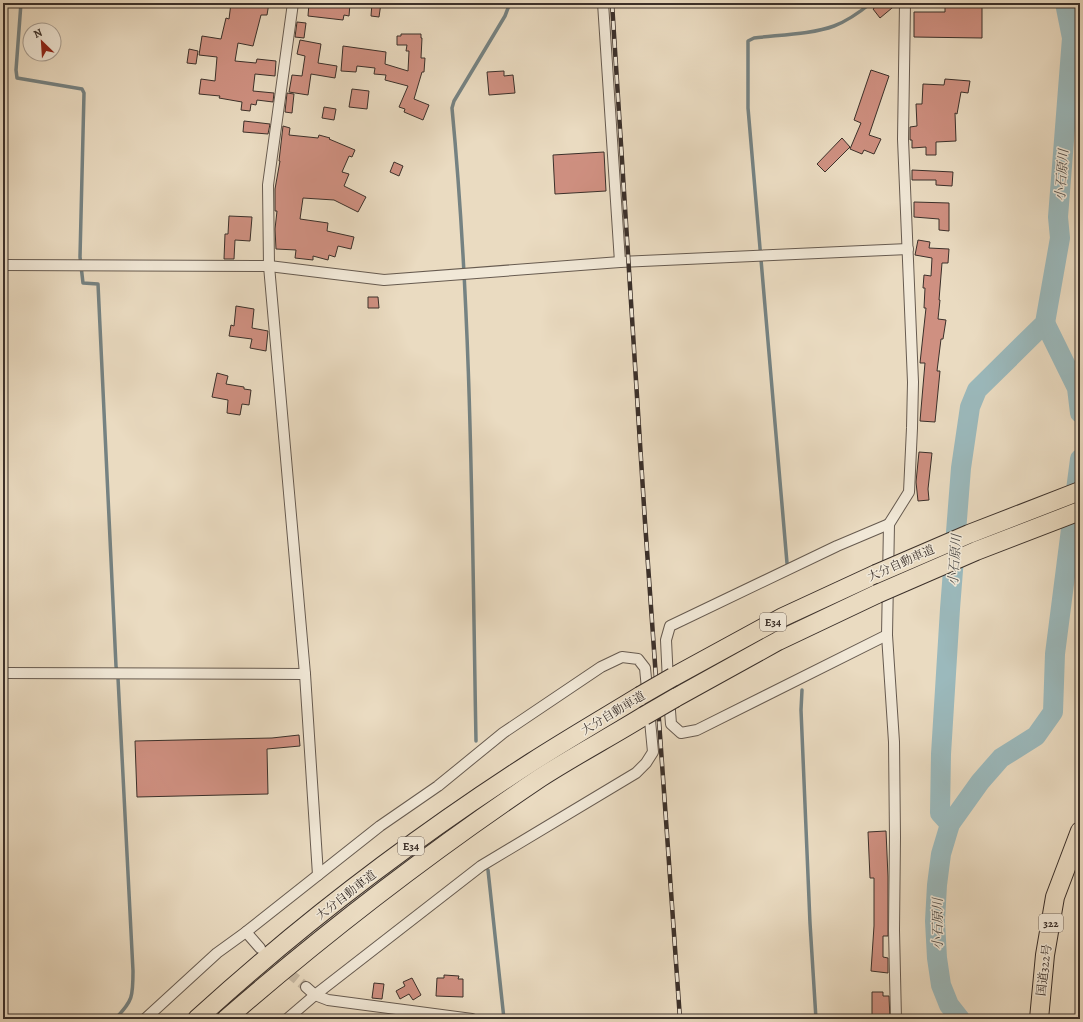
<svg xmlns="http://www.w3.org/2000/svg" width="1083" height="1022" font-family="Alegreya,'Noto Serif JP',serif">
  <style>
    .lines { fill: none; stroke-linecap: round; stroke-linejoin: round }
    .stream { stroke: #758282; stroke-width: 3.5 }
    .river { stroke: #9bb9bc; stroke-width: 20 }
    .building { fill: #cf9081; stroke: #3b302a }
    .street-tunnel { stroke: #c7b9a3; stroke-width: 10; stroke-dasharray: 10 5; stroke-linecap: butt }
    .street-casing { stroke: #675b50; stroke-width: 12 }
    .highway-casing { stroke: #3b302a; stroke-width: 20 }
    .street { stroke: #f1e8d7; stroke-width: 10 }
    .highway { stroke: #eadbc1; stroke-width: 18 }
    .rail-casing { stroke: #3b302a; stroke-width: 4.5 }
    .rail { stroke: #f1e8d7; stroke-width: 3; stroke-dasharray: 9; stroke-linecap: butt }
    .highway-bridge-casing { stroke: #3b302a; stroke-width: 20; stroke-linecap: butt }
    .highway-bridge { stroke: #eadbc1; stroke-width: 18 }
    .labels { text-anchor: middle; stroke-width: 3; stroke-linejoin: round; paint-order: stroke }
    .shield { fill: #f1e8d7; stroke: #72675e; stroke-width: 1 }
    .shield-label { font-size: 11px; font-weight: bold; fill: #3b302a }
    .street-label { font-size: 12px; fill: #3b302a; stroke: #f1e8d7 }
    .water-label { font-size: 13px; font-style: italic; fill: #4e4b47; stroke: #f1e8d7 }
  </style>
  <rect width="100%" height="100%" fill="#eadbc1"/>
  <filter id="stains"><feTurbulence type="fractalNoise" baseFrequency=".005" numOctaves="4"/><feColorMatrix values="0 0 0 0 .2 0 0 0 0 .09 0 0 0 0 .02 0 0 0 .5 -.17"/></filter>
  <radialGradient id="worn" r=".72"><stop offset=".6" stop-color="#630" stop-opacity="0"/><stop offset="1" stop-color="#630" stop-opacity=".3"/></radialGradient>
  <g class="lines">
    <g class="stream">
      <path d="M 21,3 L 16,70 L 17,78 L 82,89 L 84,93 L 80,257 L 83,283 L 98,284 L 116,666 L 118,678 L 133,971 C 133,996 133,1001 115,1019"/>
      <path d="M 787,563 L 748,108 L 748,41 L 754,38 C 778,35 813,34 834,26 C 847,21 860,12 871,3"/>
      <path d="M 802,690 L 801,710 L 810,923 L 816,1019"/>
      <path d="M 476,741 C 472,530 472,318 452,108 L 454,101 L 505,16 L 510,3"/>
      <path d="M 488,870 L 504,1019"/>
    </g>
    <g class="river">
      <path d="M 1045,323 L 1077,388 L 1080,413"/>
      <path d="M 950,824 L 940,813 L 941,754 L 950,609 L 961,468 L 970,407 L 977,390 L 1045,323 L 1060,238 L 1058,217 L 1072,38 L 1065,3"/>
      <path d="M 960,1019 L 949,1005 L 941,985 L 937,958 L 935,921 L 937,885 L 941,854 L 950,824 L 980,782 L 1001,758 L 1036,736 L 1053,712 L 1055,654 L 1080,459"/>
    </g>
  </g>
  <g class="building">
    <path d="M 231,3 L 257,6 L 257,3 L 269,3 L 267,15 L 261,15 L 253,46 L 238,43 L 235,61 L 256,63 L 257,59 L 276,61 L 275,76 L 255,74 L 253,91 L 274,93 L 273,102 L 257,100 L 256,105 L 251,104 L 250,111 L 241,110 L 242,102 L 219,98 L 220,96 L 199,94 L 201,79 L 215,81 L 217,57 L 199,55 L 202,36 L 221,39 L 226,18 L 229,19 Z"/>
    <path d="M 309,3 L 350,4 L 349,16 L 344,15 L 343,20 L 308,16 Z"/>
    <path d="M 372,3 L 381,3 L 379,17 L 371,16 Z"/>
    <path d="M 880,3 L 898,3 L 880,18 L 873,9 Z"/>
    <path d="M 959,3 L 982,3 L 982,38 L 914,37 L 914,12 L 945,12 L 945,6 L 959,6 Z"/>
    <path d="M 297,22 L 306,23 L 304,38 L 295,37 Z"/>
    <path d="M 401,34 L 421,34 L 421,38 L 422,38 L 421,58 L 425,58 L 424,72 L 422,72 L 414,99 L 429,105 L 423,120 L 404,112 L 405,109 L 399,107 L 408,86 L 385,80 L 386,75 L 374,74 L 375,68 L 357,66 L 356,72 L 341,71 L 343,46 L 386,52 L 385,64 L 408,71 L 409,51 L 406,51 L 407,45 L 397,45 L 397,36 L 401,36 Z"/>
    <path d="M 300,40 L 321,44 L 318,63 L 337,66 L 335,78 L 311,74 L 308,95 L 289,92 L 292,75 L 302,76 L 305,56 L 297,54 Z"/>
    <path d="M 189,49 L 198,51 L 196,64 L 187,63 Z"/>
    <path d="M 871,70 L 889,76 L 869,135 L 881,139 L 874,154 L 864,150 L 862,154 L 850,149 L 861,123 L 854,120 Z"/>
    <path d="M 504,71 L 504,76 L 513,75 L 515,93 L 489,95 L 487,72 Z"/>
    <path d="M 945,79 L 970,81 L 968,93 L 961,92 L 957,114 L 955,113 L 956,141 L 936,142 L 936,155 L 926,155 L 926,147 L 912,148 L 912,140 L 910,140 L 910,127 L 917,126 L 916,104 L 922,104 L 923,84 L 944,85 Z"/>
    <path d="M 352,89 L 369,91 L 367,109 L 349,107 Z"/>
    <path d="M 287,93 L 294,94 L 292,113 L 285,112 Z"/>
    <path d="M 324,107 L 336,109 L 334,120 L 322,118 Z"/>
    <path d="M 244,121 L 270,124 L 268,134 L 243,132 Z"/>
    <path d="M 283,126 L 290,128 L 289,135 L 318,138 L 319,135 L 330,138 L 329,139 L 355,150 L 352,157 L 349,156 L 342,172 L 349,174 L 344,186 L 366,197 L 358,212 L 334,200 L 303,198 L 300,219 L 328,223 L 327,231 L 354,237 L 351,249 L 338,246 L 335,257 L 329,255 L 328,260 L 313,256 L 313,260 L 295,258 L 296,250 L 276,249 L 275,229 L 277,211 L 275,211 L 275,189 L 280,161 L 279,161 Z"/>
    <path d="M 842,138 L 850,147 L 825,172 L 817,164 Z"/>
    <path d="M 604,152 L 606,191 L 555,194 L 553,155 Z"/>
    <path d="M 394,162 L 403,166 L 399,176 L 390,172 Z"/>
    <path d="M 912,170 L 953,172 L 952,186 L 936,185 L 936,180 L 912,180 Z"/>
    <path d="M 914,202 L 949,203 L 949,231 L 939,230 L 939,219 L 914,217 Z"/>
    <path d="M 229,216 L 252,217 L 250,241 L 235,240 L 234,259 L 224,259 L 225,234 L 228,234 Z"/>
    <path d="M 918,240 L 930,242 L 929,248 L 949,249 L 948,263 L 942,263 L 939,300 L 940,300 L 938,319 L 946,320 L 943,339 L 941,339 L 937,371 L 940,371 L 935,422 L 920,421 L 925,363 L 920,363 L 926,308 L 924,308 L 925,288 L 923,288 L 924,275 L 931,276 L 932,258 L 915,255 Z"/>
    <path d="M 368,297 L 378,297 L 379,308 L 368,308 Z"/>
    <path d="M 236,306 L 254,309 L 252,328 L 268,331 L 266,351 L 250,348 L 252,339 L 229,336 L 231,325 L 234,326 Z"/>
    <path d="M 217,373 L 228,376 L 226,384 L 244,387 L 244,389 L 251,390 L 249,405 L 242,404 L 240,415 L 227,413 L 228,400 L 212,397 Z"/>
    <path d="M 919,452 L 932,453 L 928,489 L 929,500 L 918,501 L 916,482 Z"/>
    <path d="M 299,735 L 300,746 L 267,749 L 268,794 L 137,797 L 135,741 L 272,738 Z"/>
    <path d="M 886,831 L 888,877 L 888,936 L 883,936 L 883,957 L 888,958 L 888,973 L 871,971 L 874,926 L 874,878 L 870,878 L 868,832 Z"/>
    <path d="M 444,975 L 459,976 L 458,979 L 463,979 L 463,997 L 436,996 L 437,978 L 444,978 Z"/>
    <path d="M 412,978 L 421,995 L 413,1000 L 409,994 L 400,999 L 396,991 L 405,986 L 403,982 Z"/>
    <path d="M 374,983 L 384,984 L 382,999 L 372,998 Z"/>
    <path d="M 872,992 L 883,992 L 883,996 L 889,996 L 890,1019 L 872,1019 Z"/>
  </g>
  <g class="lines">
    <path class="street-tunnel" d="M 266,954 L 306,987"/>
    <defs>
      <g id="street">
        <path d="M 293,3 L 268,185 L 269,266 L 305,674 L 318,875"/>
        <path d="M 603,3 L 620,262"/>
        <path d="M 3,265 L 269,266 L 384,280 L 620,262 L 908,249"/>
        <path d="M 3,673 L 305,674"/>
        <path d="M 668,682 L 666,640 L 670,626 L 837,546 L 889,524"/>
        <path d="M 669,698 L 671,724 L 681,733 L 697,730 L 887,635"/>
        <path d="M 246,932 L 260,948"/>
        <path d="M 306,987 L 315,995 L 328,1000 L 472,1019"/>
        <path d="M 145,1019 L 217,953 L 246,932 L 380,826 L 438,786 L 503,733 L 601,667 L 622,657 L 638,659 L 645,668 L 653,752 L 646,763 L 636,773 L 481,866 L 315,995 L 287,1019"/>
        <path d="M 896,1019 L 894,930 L 895,837 L 894,742 L 887,635 L 889,524 L 909,492 L 912,428 L 913,382 L 903,139 L 905,3"/>
      </g>
      <g id="highway">
        <path d="M 673,677 L 783,617 L 876,574"/>
        <path d="M 675,698 L 778,641 L 877,594"/>
        <path d="M 197,1019 C 301,924 414,838 532,762 C 568,739 604,718 640,696"/>
        <path d="M 226,1019 C 326,932 430,852 540,778 C 574,756 610,737 644,716"/>
        <path d="M 1039,1019 L 1045,955 L 1055,897 L 1080,831"/>
      </g>
    </defs>
    <use href="#street" class="street-casing"/>
    <use href="#highway" class="highway-casing"/>
    <use href="#street" class="street"/>
    <use href="#highway" class="highway"/>
    <defs>
      <path id="rail" d="M 612,3 L 645,522 L 680,1019"/>
    </defs>
    <use href="#rail" class="rail-casing"/>
    <use href="#rail" class="rail"/>
    <defs>
      <g id="highway-bridge">
        <path d="M 876,574 L 969,534 L 1080,491"/>
        <path d="M 877,594 L 976,551 L 1080,511"/>
        <path d="M 640,696 L 673,677"/>
        <path d="M 644,716 L 675,698"/>
      </g>
    </defs>
    <use href="#highway-bridge" class="highway-bridge-casing"/>
    <use href="#highway-bridge" class="highway-bridge"/>
  </g>
  <g class="labels">
    <g class="shield">
      <rect x="760" y="613" width="26" height="18" rx="3"/>
      <rect x="398" y="837" width="26" height="18" rx="3"/>
      <rect x="1039" y="914" width="24" height="18" rx="3"/>
    </g>
    <g class="shield-label">
      <text x="773" y="626">E34</text>
      <text x="411" y="850">E34</text>
      <text x="1051" y="927">322</text>
    </g>
    <g class="street-label">
      <text transform="translate(901 563) rotate(-24)" y="4">大分自動車道</text>
      <text transform="translate(613 713) rotate(-31)" y="4">大分自動車道</text>
      <text transform="translate(346 895) rotate(-38)" y="4">大分自動車道</text>
      <text transform="translate(1044 970) rotate(-83)" y="4">国道322号</text>
    </g>
    <g class="water-label">
      <text transform="translate(1061 175) rotate(-86)" y="5">小石原川</text>
      <text transform="translate(954 560) rotate(-86)" y="5">小石原川</text>
      <text transform="translate(937 924) rotate(-90)" y="5">小石原川</text>
    </g>
  </g>
  <rect width="1083" height="1022" fill="none" stroke="#eadbc1" stroke-width="16"/>
  <rect x="4" y="4" width="1075" height="1014" fill="none" stroke="#3b302a" stroke-width="2"/>
  <rect x="8" y="8" width="1067" height="1006" fill="none" stroke="#3b302a"/>
  <g transform="translate(42 42) rotate(335)"><circle r="19" fill="#f1e8d7" stroke="#a89e92"/>
  <path d="M0-3L7 15L0 10L-7 15Z" fill="#8f2418"/>
  <text y="-6" font-size="11" font-weight="bold" text-anchor="middle" fill="#3b302a">N</text>
  </g>
  <rect width="100%" height="100%" filter="url(#stains)"/>
  <rect width="100%" height="100%" fill="url(#worn)"/>
</svg>
